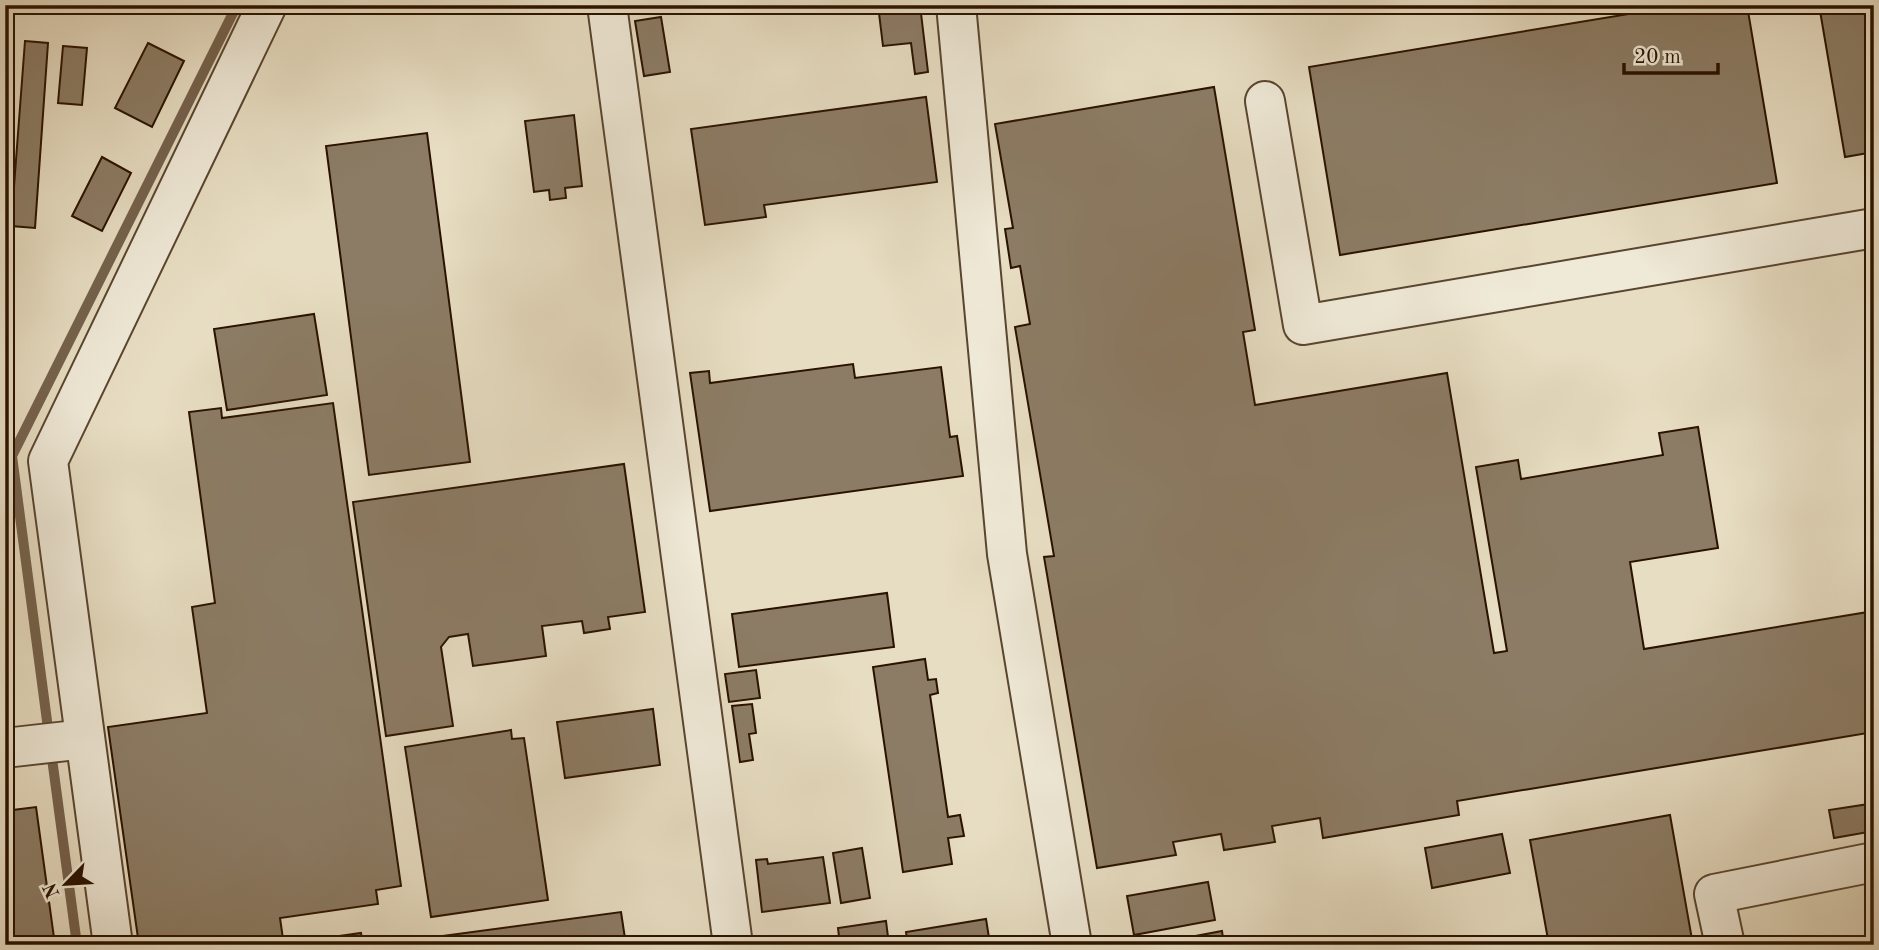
<svg xmlns="http://www.w3.org/2000/svg" width="1879" height="950" font-family="'Old Standard TT',serif">
  <style>
    .lines { fill: none; stroke-linecap: round; stroke-linejoin: round }
    .stream { stroke: #75624d; stroke-width: 10 }
    .building { fill: #8c7c65; stroke: #2a1200; stroke-width: 2 }
    .minor-casing { stroke: #594530; stroke-width: 42 }
    .minor { stroke: #efe9d7; stroke-width: 38 }
  </style>
  <rect width="100%" height="100%" fill="#e7ddc2"/>
  <filter id="stains"><feTurbulence type="fractalNoise" baseFrequency=".00286" numOctaves="4"/><feColorMatrix values="0 0 0 0 .2 0 0 0 0 .09 0 0 0 0 .02 0 0 0 .5 -.17"/></filter>
  <radialGradient id="worn" r=".72"><stop offset=".6" stop-color="#630" stop-opacity="0"/><stop offset="1" stop-color="#630" stop-opacity=".3"/></radialGradient>
  <g class="lines">
    <g class="stream">
      <path d="M 49,736 L 12,456 L 237,5"/>
      <path d="M 51,751 L 77,945"/>
    </g>
  </g>
  <g class="building">
    <path d="M 878,5 L 920,5 L 928,72 L 915,74 L 911,43 L 883,46 Z"/>
    <path d="M 1683,5 L 1747,5 L 1777,183 L 1340,255 L 1309,67 Z"/>
    <path d="M 1819,5 L 1864,5 L 1874,61 L 1874,152 L 1845,157 Z"/>
    <path d="M 661,17 L 670,72 L 644,76 L 635,21 Z"/>
    <path d="M 25,41 L 48,43 L 35,228 L 11,226 Z"/>
    <path d="M 148,43 L 184,61 L 152,127 L 115,108 Z"/>
    <path d="M 63,46 L 87,48 L 82,105 L 58,103 Z"/>
    <path d="M 1214,87 L 1255,330 L 1243,332 L 1255,405 L 1447,373 L 1494,653 L 1507,651 L 1476,467 L 1518,460 L 1521,479 L 1663,455 L 1659,433 L 1698,427 L 1718,548 L 1630,562 L 1644,649 L 1874,611 L 1874,732 L 1457,801 L 1459,815 L 1323,838 L 1320,818 L 1272,826 L 1275,842 L 1224,850 L 1221,834 L 1173,842 L 1176,855 L 1097,868 L 1044,557 L 1054,556 L 1015,327 L 1030,324 L 1020,266 L 1011,268 L 1005,229 L 1013,228 L 995,124 Z"/>
    <path d="M 926,97 L 937,182 L 764,205 L 766,217 L 705,225 L 691,129 Z"/>
    <path d="M 574,115 L 582,186 L 565,188 L 566,198 L 550,200 L 549,190 L 534,192 L 525,121 Z"/>
    <path d="M 427,133 L 470,462 L 369,475 L 326,146 Z"/>
    <path d="M 102,157 L 131,173 L 102,231 L 72,216 Z"/>
    <path d="M 314,314 L 327,395 L 227,410 L 214,329 Z"/>
    <path d="M 853,364 L 855,378 L 941,367 L 950,437 L 957,436 L 963,476 L 710,511 L 690,373 L 709,371 L 710,383 Z"/>
    <path d="M 333,403 L 401,886 L 376,890 L 378,904 L 280,918 L 283,939 L 241,945 L 139,945 L 108,727 L 207,713 L 192,607 L 215,603 L 189,412 L 221,408 L 222,418 Z"/>
    <path d="M 624,464 L 645,612 L 608,617 L 610,629 L 584,633 L 582,621 L 542,626 L 546,656 L 473,666 L 468,634 L 449,637 L 441,647 L 453,726 L 386,736 L 353,502 Z"/>
    <path d="M 887,593 L 894,647 L 739,667 L 732,614 Z"/>
    <path d="M 925,659 L 928,680 L 936,679 L 938,693 L 930,695 L 948,817 L 960,815 L 964,836 L 948,838 L 952,864 L 903,872 L 873,667 Z"/>
    <path d="M 756,670 L 760,698 L 729,702 L 725,674 Z"/>
    <path d="M 752,704 L 756,733 L 749,734 L 753,760 L 740,762 L 732,706 Z"/>
    <path d="M 653,709 L 660,765 L 565,778 L 557,722 Z"/>
    <path d="M 511,730 L 512,739 L 524,738 L 548,900 L 431,917 L 405,747 Z"/>
    <path d="M 1869,804 L 1874,831 L 1834,838 L 1829,810 Z"/>
    <path d="M 36,807 L 55,945 L 5,945 L 5,811 Z"/>
    <path d="M 1670,815 L 1693,945 L 1549,945 L 1530,840 Z"/>
    <path d="M 1502,834 L 1510,873 L 1432,888 L 1425,848 Z"/>
    <path d="M 862,848 L 870,898 L 841,903 L 833,853 Z"/>
    <path d="M 823,857 L 830,903 L 762,912 L 756,860 L 767,859 L 768,864 Z"/>
    <path d="M 1208,882 L 1215,920 L 1134,935 L 1127,896 Z"/>
    <path d="M 621,912 L 626,945 L 375,945 Z"/>
    <path d="M 986,919 L 990,944 L 908,945 L 906,932 Z"/>
    <path d="M 886,921 L 889,945 L 840,945 L 838,928 Z"/>
    <path d="M 1222,931 L 1224,945 L 1148,945 Z"/>
    <path d="M 361,933 L 363,945 L 276,945 Z"/>
  </g>
  <g class="lines">
    <defs>
      <g id="minor">
        <path d="M 607,5 L 733,945"/>
        <path d="M 956,5 L 1007,554 L 1072,945"/>
        <path d="M 1265,101 L 1303,325 L 1874,228"/>
        <path d="M 5,748 L 85,739"/>
        <path d="M 113,945 L 48,461 L 267,5"/>
        <path d="M 1725,945 L 1714,894 L 1874,862"/>
      </g>
    </defs>
    <use href="#minor" class="minor-casing"/>
    <use href="#minor" class="minor"/>
  </g>
  <rect width="1879" height="950" fill="none" stroke="#e7ddc2" stroke-width="28"/>
  <rect x="7" y="7" width="1865" height="936" fill="none" stroke="#2a1200" stroke-width="3.5"/>
  <rect x="14" y="14" width="1851" height="922" fill="none" stroke="#2a1200" stroke-width="2"/>
  <g transform="translate(66 884) rotate(245)" stroke="#efe9d7" stroke-width="5" paint-order="stroke">
  <path d="M0-5L12 26L0 18L-12 26Z" fill="#2a1200"/>
  <text y="-10" font-size="19" font-weight="bold" text-anchor="middle" fill="#2a1200">N</text>
  </g>
  <path d="M1624 63v10h94v-10" fill="none" stroke="#2a1200" stroke-width="3.5"/>
  <text x="1634" y="63" font-size="21" fill="#2a1200" stroke="#efe9d7" stroke-width="5" paint-order="stroke">20 m</text>
  <rect width="100%" height="100%" filter="url(#stains)"/>
  <rect width="100%" height="100%" fill="url(#worn)"/>
</svg>
